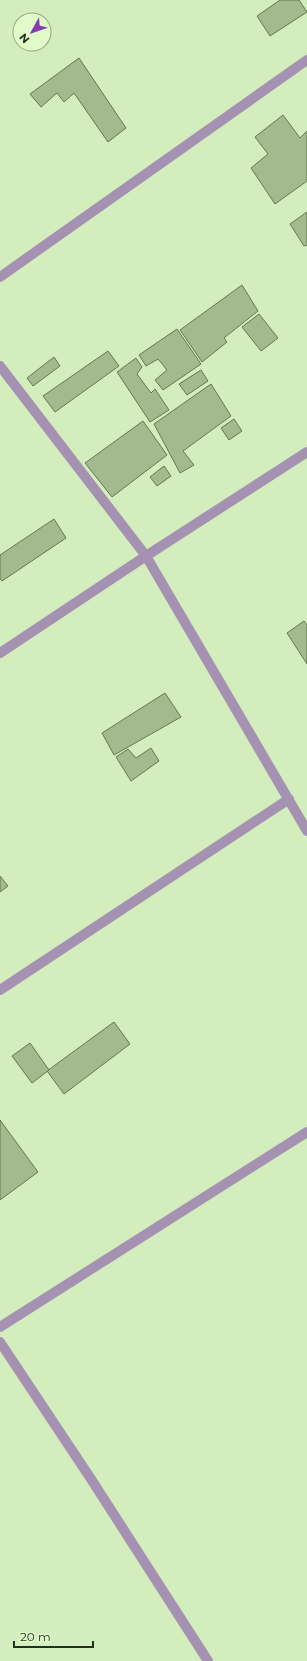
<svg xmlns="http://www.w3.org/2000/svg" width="307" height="1661" font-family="Montserrat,sans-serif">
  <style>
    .building { fill: #a2ba8d; stroke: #63794e }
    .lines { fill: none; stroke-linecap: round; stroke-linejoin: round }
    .minor { stroke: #a592b3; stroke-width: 10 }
  </style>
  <rect width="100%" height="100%" fill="#d3edbd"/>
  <g class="building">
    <path d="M 280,0 L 299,0 L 307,12 L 270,36 L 257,16 Z"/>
    <path d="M 79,58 L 126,128 L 108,142 L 74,93 L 64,102 L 57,93 L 41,107 L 30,94 Z"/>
    <path d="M 283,115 L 300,138 L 307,131 L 307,181 L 275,204 L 251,168 L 268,154 L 255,137 Z"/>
    <path d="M 307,212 L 307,245 L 304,246 L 290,224 Z"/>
    <path d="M 242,285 L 258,311 L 224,338 L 227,342 L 202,362 L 180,330 Z"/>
    <path d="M 259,314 L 278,338 L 261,351 L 242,327 Z"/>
    <path d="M 177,329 L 201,364 L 163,390 L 155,380 L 167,370 L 158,359 L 146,366 L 139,355 Z"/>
    <path d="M 108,351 L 119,366 L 55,412 L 43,396 Z"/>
    <path d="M 54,357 L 60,366 L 33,386 L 27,378 Z"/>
    <path d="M 136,358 L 142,367 L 137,374 L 151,393 L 155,389 L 169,410 L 150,422 L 117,372 Z"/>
    <path d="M 201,370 L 208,381 L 187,395 L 179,384 Z"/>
    <path d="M 211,384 L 231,416 L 183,451 L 194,465 L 180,473 L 154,424 Z"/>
    <path d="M 234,419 L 242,431 L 229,440 L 221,428 Z"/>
    <path d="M 143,421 L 167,455 L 112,497 L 85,463 Z"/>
    <path d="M 164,466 L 171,476 L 157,486 L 150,477 Z"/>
    <path d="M 54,519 L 66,538 L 2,581 L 0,579 L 0,555 Z"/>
    <path d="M 304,621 L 307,625 L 307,664 L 287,633 Z"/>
    <path d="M 165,693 L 181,717 L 114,755 L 102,733 Z"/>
    <path d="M 151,748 L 159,761 L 131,781 L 116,757 L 128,749 L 136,758 Z"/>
    <path d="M 0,876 L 8,886 L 0,892 Z"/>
    <path d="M 114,1022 L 130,1044 L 64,1094 L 47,1071 Z"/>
    <path d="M 30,1043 L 49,1070 L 32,1083 L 12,1056 Z"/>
    <path d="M 0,1120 L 38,1172 L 0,1200 Z"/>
  </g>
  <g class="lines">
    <g class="minor">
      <path d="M 0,277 L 307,60"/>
      <path d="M 0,366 L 146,556 L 307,831"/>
      <path d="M 0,653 L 146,556 L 307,452"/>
      <path d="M 0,990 L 289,799"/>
      <path d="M 0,1327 L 307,1132"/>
      <path d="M 0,1342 L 91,1479 L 208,1661"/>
    </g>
  </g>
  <g transform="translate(32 32) rotate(230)"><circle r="19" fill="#e0faca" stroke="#95a985"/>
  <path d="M0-3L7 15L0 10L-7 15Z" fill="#853caf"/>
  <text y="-6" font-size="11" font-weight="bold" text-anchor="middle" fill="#252f1d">N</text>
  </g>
  <path d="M14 1641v6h79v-6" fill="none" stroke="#252f1d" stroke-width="2"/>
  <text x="20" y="1641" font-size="12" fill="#252f1d" stroke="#e0faca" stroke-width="3" paint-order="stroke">20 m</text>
</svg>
